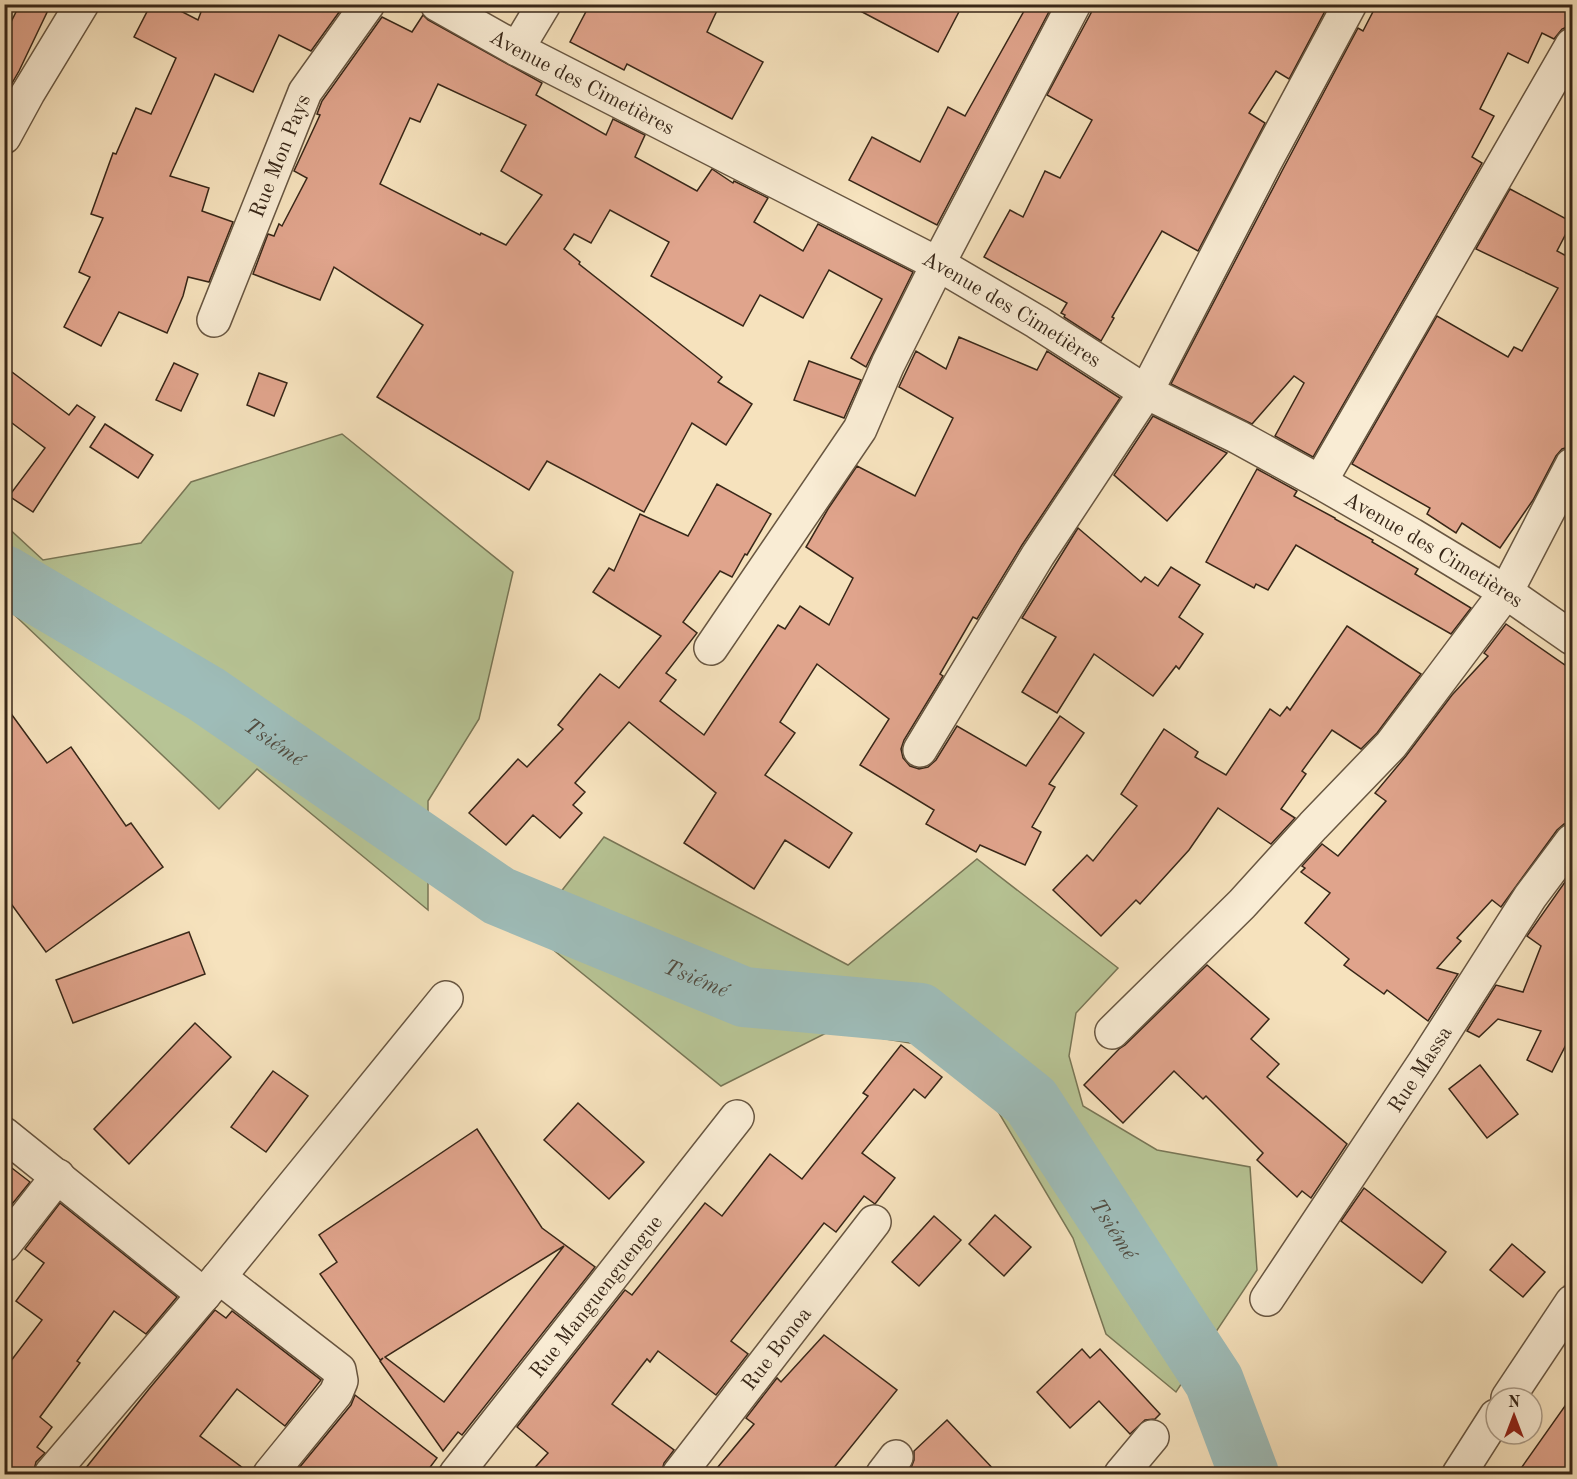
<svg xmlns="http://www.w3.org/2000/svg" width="1577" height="1479" font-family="'Old Standard TT',serif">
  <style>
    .green { fill: #b7c495; stroke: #787656; stroke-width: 1.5 }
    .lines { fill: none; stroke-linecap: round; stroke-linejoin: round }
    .river { stroke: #9ebcb8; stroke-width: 60 }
    .building { fill: #e0a48c; stroke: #382718; stroke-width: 1.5; fill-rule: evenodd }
    .minor-casing { stroke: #685641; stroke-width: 36 }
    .minor { stroke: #f9ecd4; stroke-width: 33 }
    .labels { text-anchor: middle; stroke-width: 4.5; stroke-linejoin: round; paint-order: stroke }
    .street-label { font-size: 21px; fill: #382718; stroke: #f9ecd4 }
    .water-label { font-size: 22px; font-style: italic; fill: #524c40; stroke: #f9ecd4 }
  </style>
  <rect width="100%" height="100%" fill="#f6e2bd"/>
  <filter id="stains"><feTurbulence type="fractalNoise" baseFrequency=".00333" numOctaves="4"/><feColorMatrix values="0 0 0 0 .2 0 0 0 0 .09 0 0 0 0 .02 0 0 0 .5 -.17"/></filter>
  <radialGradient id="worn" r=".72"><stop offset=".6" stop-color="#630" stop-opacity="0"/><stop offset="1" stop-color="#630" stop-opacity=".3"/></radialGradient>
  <g class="green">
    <path d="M 342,434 L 513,572 L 479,719 L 428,801 L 428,910 L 257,769 L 219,809 L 5,606 L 5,525 L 43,560 L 141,543 L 191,482 Z"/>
    <path d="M 604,837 L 848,965 L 977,859 L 1118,968 L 1076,1013 L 1069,1056 L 1083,1106 L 1157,1150 L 1250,1167 L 1257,1270 L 1176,1392 L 1106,1334 L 1073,1238 L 996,1108 L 922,1045 L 832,1030 L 721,1086 L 530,931 Z"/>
  </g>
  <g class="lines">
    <path class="river" id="s1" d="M 4,575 L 206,694 L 499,896 L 744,997 L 920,1013 L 1031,1101 L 1214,1381 L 1249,1474"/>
  </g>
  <g class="building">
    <path d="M 20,4 L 51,4 L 19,71 L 4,97 L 4,36 Z"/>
    <path d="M 151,4 L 167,4 L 198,20 L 204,4 L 345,4 L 311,51 L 279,35 L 253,92 L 215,74 L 170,176 L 209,188 L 202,211 L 233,222 L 209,282 L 188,277 L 183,296 L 167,333 L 119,312 L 101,346 L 64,327 L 90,277 L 79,272 L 103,218 L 91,214 L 113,153 L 116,154 L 136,108 L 151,114 L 176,58 L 134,37 Z"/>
    <path d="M 590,4 L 720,4 L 707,32 L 763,62 L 732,119 L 627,64 L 624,70 L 570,42 Z"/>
    <path d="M 847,4 L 963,4 L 938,52 Z"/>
    <path d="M 1028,4 L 1053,4 L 937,225 L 849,180 L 872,137 L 920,162 L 948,107 L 965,116 Z"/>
    <path d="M 1093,4 L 1311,4 L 1325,11 L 1289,79 L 1276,71 L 1249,113 L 1265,123 L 1198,251 L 1162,231 L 1112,317 L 1114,318 L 1101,341 L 1064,317 L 1065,315 L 1061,313 L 1067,303 L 984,257 L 1010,210 L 1023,217 L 1045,171 L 1060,178 L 1092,120 L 1047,95 L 1091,13 Z"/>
    <path d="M 1377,4 L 1556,4 L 1572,13 L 1572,17 L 1567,27 L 1562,29 L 1554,39 L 1542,33 L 1528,63 L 1508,53 L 1480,109 L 1494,116 L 1472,157 L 1482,163 L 1313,457 L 1275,436 L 1304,383 L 1294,376 L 1252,424 L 1171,384 L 1282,171 L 1358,28 L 1363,31 Z"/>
    <path d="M 423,15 L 428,20 L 542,83 L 536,95 L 606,135 L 613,119 L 645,135 L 635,157 L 697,191 L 712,169 L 733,183 L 734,181 L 768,198 L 754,222 L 803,251 L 818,224 L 913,272 L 866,367 L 851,358 L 882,299 L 829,270 L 803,318 L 760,295 L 743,326 L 651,276 L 669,242 L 610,210 L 591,243 L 574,234 L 564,249 L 580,262 L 579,264 L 722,377 L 718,382 L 752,404 L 726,445 L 692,423 L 644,512 L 547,461 L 529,490 L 377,397 L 423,325 L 334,267 L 320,300 L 253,274 L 268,234 L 274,236 L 279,224 L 282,226 L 307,178 L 294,171 L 320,115 L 317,114 L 322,101 L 382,17 L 412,32 ZM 438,84 L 526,125 L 501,171 L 542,195 L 506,245 L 481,233 L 480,235 L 380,184 L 410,118 L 420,122 Z"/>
    <path d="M 1510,189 L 1572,222 L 1557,251 L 1572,259 L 1572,446 L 1562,449 L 1556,456 L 1533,500 L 1500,548 L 1462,523 L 1456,533 L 1427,514 L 1430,508 L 1352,464 L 1437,316 L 1508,357 L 1514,347 L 1522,351 L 1558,288 L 1476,249 Z"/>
    <path d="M 959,337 L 1037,370 L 1047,351 L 1120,398 L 1022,545 L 977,619 L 973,617 L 940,674 L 943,676 L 904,740 L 901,749 L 903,758 L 910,766 L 919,769 L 928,767 L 936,760 L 957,726 L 1026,766 L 1060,716 L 1084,733 L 1049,784 L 1055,787 L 1032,827 L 1041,832 L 1025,865 L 980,845 L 976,852 L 926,824 L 934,810 L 860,765 L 889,719 L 817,664 L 780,722 L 795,733 L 765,775 L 852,833 L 829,868 L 785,840 L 754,889 L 684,843 L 716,793 L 629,722 L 575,783 L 585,792 L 573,805 L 582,813 L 560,838 L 533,815 L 506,845 L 469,813 L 518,759 L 527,767 L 563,729 L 558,725 L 600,674 L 619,688 L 661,636 L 593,592 L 609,568 L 614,571 L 640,514 L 688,536 L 717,484 L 771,514 L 747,555 L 745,554 L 732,577 L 720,571 L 683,622 L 697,633 L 666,673 L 676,680 L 660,701 L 704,735 L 778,625 L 785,629 L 800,606 L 829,625 L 853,578 L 806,547 L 828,509 L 857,466 L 915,496 L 953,418 L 899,387 L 916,351 L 946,369 Z"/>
    <path d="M 809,361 L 861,380 L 844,418 L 794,400 Z"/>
    <path d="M 174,363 L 198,374 L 181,411 L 156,400 Z"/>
    <path d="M 4,366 L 69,415 L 77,405 L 95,417 L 33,512 L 9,496 L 45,448 L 4,417 Z"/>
    <path d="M 259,373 L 287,383 L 274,416 L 247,405 Z"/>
    <path d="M 1153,416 L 1227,453 L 1167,521 L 1114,475 Z"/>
    <path d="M 105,424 L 153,455 L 138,478 L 90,447 Z"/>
    <path d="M 1257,469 L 1297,491 L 1294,496 L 1335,518 L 1335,519 L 1373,540 L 1372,542 L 1418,569 L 1415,574 L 1471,608 L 1451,634 L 1296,545 L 1268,590 L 1256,584 L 1254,588 L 1206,562 Z"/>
    <path d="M 1078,528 L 1141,582 L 1145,577 L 1158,586 L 1171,567 L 1200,585 L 1179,617 L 1203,634 L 1179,669 L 1176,666 L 1153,696 L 1094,654 L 1057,713 L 1022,692 L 1056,637 L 1022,618 Z"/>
    <path d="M 1506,624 L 1572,670 L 1572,823 L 1564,824 L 1557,830 L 1501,907 L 1492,900 L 1457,938 L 1461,941 L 1437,968 L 1458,974 L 1428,1021 L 1387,990 L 1384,994 L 1344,965 L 1349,959 L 1305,923 L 1330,893 L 1301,872 L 1305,868 L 1302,866 L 1322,844 L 1338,856 L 1386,801 L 1375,793 L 1406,756 L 1452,695 L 1488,656 L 1484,653 Z"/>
    <path d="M 1347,626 L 1421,674 L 1377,733 L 1361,749 L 1332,730 L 1302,771 L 1306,774 L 1281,809 L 1295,818 L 1271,844 L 1218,808 L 1189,850 L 1140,904 L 1136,900 L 1101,936 L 1053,890 L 1087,855 L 1093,861 L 1137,806 L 1121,794 L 1164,729 L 1198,752 L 1195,757 L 1226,775 L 1270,709 L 1280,716 L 1287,707 L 1290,710 Z"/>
    <path d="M 4,704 L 47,763 L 71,747 L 126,826 L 131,823 L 163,867 L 46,952 L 4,894 Z"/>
    <path d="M 1572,872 L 1572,1033 L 1552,1072 L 1527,1060 L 1541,1031 L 1498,1019 L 1479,1037 L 1467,1031 L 1496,985 L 1523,992 L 1541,946 L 1527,936 Z"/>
    <path d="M 189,932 L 205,974 L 73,1023 L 56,980 Z"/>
    <path d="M 1207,965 L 1269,1019 L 1251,1039 L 1279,1064 L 1267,1077 L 1347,1144 L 1311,1198 L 1302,1191 L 1297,1197 L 1257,1160 L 1263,1153 L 1206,1096 L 1203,1099 L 1174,1071 L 1123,1123 L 1084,1085 L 1119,1049 L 1125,1045 Z"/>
    <path d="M 195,1023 L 231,1057 L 129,1164 L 94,1129 Z"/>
    <path d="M 901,1045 L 942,1077 L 925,1098 L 914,1089 L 862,1153 L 895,1178 L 875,1204 L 864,1196 L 836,1232 L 824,1223 L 731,1341 L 748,1354 L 716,1395 L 658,1351 L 650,1362 L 647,1359 L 612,1404 L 674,1450 L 664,1463 L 661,1474 L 529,1474 L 548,1453 L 517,1427 L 625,1290 L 632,1295 L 705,1203 L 722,1216 L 770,1154 L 802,1179 L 868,1096 L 863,1093 Z"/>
    <path d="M 1480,1065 L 1518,1114 L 1487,1138 L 1449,1089 Z"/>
    <path d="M 273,1071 L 308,1096 L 266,1152 L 231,1127 Z"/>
    <path d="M 578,1103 L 644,1162 L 609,1199 L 544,1140 Z"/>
    <path d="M 477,1129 L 542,1228 L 595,1267 L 462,1435 L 458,1432 L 443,1451 L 380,1361 L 383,1358 L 380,1360 L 320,1274 L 337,1262 L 319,1235 ZM 564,1246 L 444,1402 L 385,1357 Z"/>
    <path d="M 4,1162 L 30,1182 L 4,1214 Z"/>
    <path d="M 1364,1188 L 1446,1252 L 1422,1283 L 1341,1221 Z"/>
    <path d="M 60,1203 L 177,1297 L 146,1334 L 114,1311 L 77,1361 L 80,1363 L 40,1417 L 52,1427 L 37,1447 L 45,1453 L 36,1462 L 33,1474 L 4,1474 L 4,1370 L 42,1320 L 16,1301 L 44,1263 L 25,1249 Z"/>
    <path d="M 995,1215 L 1031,1247 L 1004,1276 L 969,1244 Z"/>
    <path d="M 934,1216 L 961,1240 L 919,1286 L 892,1262 Z"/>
    <path d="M 1512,1244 L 1545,1272 L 1523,1297 L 1490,1270 Z"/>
    <path d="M 215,1310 L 226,1318 L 232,1311 L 321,1380 L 285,1426 L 237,1389 L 200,1436 L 251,1474 L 81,1474 L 149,1389 Z"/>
    <path d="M 824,1335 L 897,1390 L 829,1474 L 712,1474 L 754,1424 L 746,1418 L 777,1378 L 781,1382 Z"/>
    <path d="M 1082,1349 L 1090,1358 L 1100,1349 L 1160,1414 L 1155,1419 L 1145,1420 L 1130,1434 L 1099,1401 L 1070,1428 L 1037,1392 Z"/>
    <path d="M 355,1395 L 437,1458 L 425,1474 L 294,1474 L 351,1405 Z"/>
    <path d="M 1572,1396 L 1572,1474 L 1517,1474 Z"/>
    <path d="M 947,1420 L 998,1474 L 917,1474 L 911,1468 L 914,1460 L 914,1451 Z"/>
  </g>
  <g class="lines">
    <defs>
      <g id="minor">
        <path id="s2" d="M 437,4 L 517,49 L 938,264 L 1037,322 L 1146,392 L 1238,437 L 1320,482 L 1412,535 L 1506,592 L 1572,638"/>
        <path d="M 517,49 L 544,4"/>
        <path d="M 4,137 L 28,93 L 82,4"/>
        <path id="s3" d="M 214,320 L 305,92 L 368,4"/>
        <path d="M 1320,482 L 1572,45"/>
        <path d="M 711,648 L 860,429 L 888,364 L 938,264 L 1074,4"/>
        <path d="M 920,750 L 1038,555 L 1146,392 L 1265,162 L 1350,4"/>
        <path d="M 1112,1032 L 1242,904 L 1313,826 L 1391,745 L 1506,592 L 1572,465"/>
        <path d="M 4,1134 L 204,1295"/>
        <path d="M 4,1245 L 58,1176"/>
        <path d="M 219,1277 L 339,1370 L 341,1381 L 336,1393 L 270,1474"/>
        <path id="s4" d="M 1267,1299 L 1424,1063 L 1530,897 L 1572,841"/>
        <path d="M 1508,1398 L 1572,1302"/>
        <path d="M 51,1474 L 219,1277 L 446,998"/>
        <path id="s5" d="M 456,1474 L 737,1117"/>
        <path id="s6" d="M 679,1474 L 874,1222"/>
        <path d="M 883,1474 L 896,1457"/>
        <path d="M 1121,1474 L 1152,1437"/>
        <path d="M 1459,1474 L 1496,1416"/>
      </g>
    </defs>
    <use href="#minor" class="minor-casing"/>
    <use href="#minor" class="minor"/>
  </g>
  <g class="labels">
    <g class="street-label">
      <text dy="7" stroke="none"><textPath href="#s2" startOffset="165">Avenue des Cimetières</textPath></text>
      <text dy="7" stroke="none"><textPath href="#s3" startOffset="177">Rue Mon Pays</textPath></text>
      <text dy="7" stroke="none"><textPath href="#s2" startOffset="651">Avenue des Cimetières</textPath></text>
      <text dy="7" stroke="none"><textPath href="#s2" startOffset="1137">Avenue des Cimetières</textPath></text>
      <text dy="7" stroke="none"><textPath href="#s4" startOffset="276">Rue Massa</textPath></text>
      <text dy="7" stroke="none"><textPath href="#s5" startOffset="226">Rue Manguenguengue</textPath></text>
      <text dy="7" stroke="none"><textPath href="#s6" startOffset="159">Rue Bonoa</textPath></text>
    </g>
    <g class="water-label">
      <text dy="8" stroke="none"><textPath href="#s1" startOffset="318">Tsiémé</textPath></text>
      <text dy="8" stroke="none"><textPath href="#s1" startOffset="804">Tsiémé</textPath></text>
      <text dy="8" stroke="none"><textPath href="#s1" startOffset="1326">Tsiémé</textPath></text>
    </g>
  </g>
  <rect width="1577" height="1479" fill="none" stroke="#f6e2bd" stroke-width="24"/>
  <rect x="6" y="6" width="1565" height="1467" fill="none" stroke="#382718" stroke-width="3"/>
  <rect x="12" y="12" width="1553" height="1455" fill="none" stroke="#382718" stroke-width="1.5"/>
  <g transform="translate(1514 1416)"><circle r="28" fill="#f9ecd4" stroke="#ac9d89" stroke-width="1.5"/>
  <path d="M0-4.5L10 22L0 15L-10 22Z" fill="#8f2418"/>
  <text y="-9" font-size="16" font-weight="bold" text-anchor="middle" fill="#382718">N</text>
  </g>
  <rect width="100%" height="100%" filter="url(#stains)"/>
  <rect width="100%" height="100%" fill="url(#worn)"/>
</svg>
